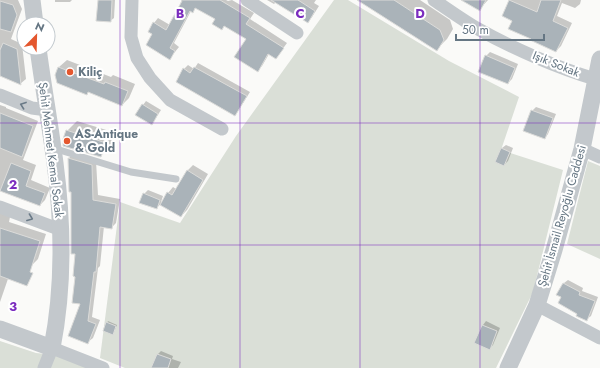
<svg xmlns="http://www.w3.org/2000/svg" width="600" height="368" font-family="Jost,sans-serif">
  <style>
    .green { fill: #dadfd7 }
    .shadow { fill: #0003 }
    .building { fill: #aab3b9; stroke: #dcdcda }
    .lines { fill: none; stroke-linecap: round; stroke-linejoin: round }
    .service { stroke: #c3c8cc; stroke-width: 7 }
    .minor { stroke: #c3c8cc; stroke-width: 13 }
    .tertiary { stroke: #c3c8cc; stroke-width: 17 }
    .oneway { stroke: #6a7a87 }
    .grid { fill: none; stroke: #7b2cbf; stroke-width: 1; stroke-opacity: 0.55 }
    .poi-dot { fill: #e4572e; stroke: #fff; stroke-width: 1.5 }
    .labels { text-anchor: middle; stroke-width: 4; stroke-linejoin: round; paint-order: stroke }
    .street-label { font-size: 12px; fill: #657683; stroke: #fff }
    .poi-label { font-size: 12px; font-weight: bold; fill: #657683; stroke: #fff; text-anchor: start }
    .grid-label { font-size: 13px; text-anchor: middle; font-weight: bold; fill: #7b2cbf; stroke: #fff; stroke-width: 4; stroke-linejoin: round; paint-order: stroke }
  </style>
  <rect width="100%" height="100%" fill="#fafaf8"/>
  <g class="green">
    <path d="M 334,0 L 348,0 L 449,61 L 519,97 L 501,150 L 563,170 L 533,292 L 496,368 L 125,368 L 100,358 L 120,202 L 180,223 L 236,136 Z"/>
    <path d="M 588,161 L 600,166 L 600,259 L 567,244 Z"/>
    <path d="M 0,341 L 36,353 L 55,355 L 88,368 L 0,368 Z"/>
  </g>
  <g class="shadow">
    <path d="M 0,0 L 18,0 L 22,9 L 11,39 L 22,44 L 26,79 L 20,84 L 0,75 Z"/>
    <path d="M 55,0 L 72,0 L 70,2 L 55,2 Z"/>
    <path d="M 99,0 L 115,0 L 114,18 L 110,21 Z"/>
    <path d="M 182,0 L 226,0 L 228,1 L 232,0 L 254,13 L 250,19 L 287,43 L 276,58 L 269,54 L 262,66 L 257,70 L 247,39 L 225,25 L 222,28 L 217,19 L 196,8 L 193,11 L 191,11 L 174,43 L 179,47 L 170,58 L 154,34 L 154,23 L 158,18 L 170,25 L 181,5 L 180,4 Z"/>
    <path d="M 267,0 L 316,0 L 314,3 L 319,6 L 312,17 L 308,21 L 276,2 L 274,4 Z"/>
    <path d="M 359,0 L 420,0 L 450,20 L 453,29 L 447,39 L 437,49 Z"/>
    <path d="M 463,0 L 488,0 L 479,10 Z"/>
    <path d="M 510,0 L 581,0 L 580,4 L 575,8 L 562,3 L 557,16 L 572,23 L 561,46 L 556,51 L 513,20 L 503,16 Z"/>
    <path d="M 490,52 L 518,64 L 512,79 L 508,83 L 486,56 Z"/>
    <path d="M 67,60 L 111,77 L 113,75 L 135,84 L 129,98 L 122,105 L 89,92 L 87,93 L 56,75 L 59,67 Z"/>
    <path d="M 198,63 L 250,92 L 238,111 L 235,115 L 184,69 L 188,65 L 194,69 Z"/>
    <path d="M 146,101 L 161,110 L 152,124 L 143,105 Z"/>
    <path d="M 0,105 L 6,107 L 6,108 L 38,121 L 23,160 L 36,165 L 31,180 L 50,188 L 45,200 L 40,205 L 0,190 Z"/>
    <path d="M 536,107 L 556,114 L 548,134 L 545,138 L 532,111 Z"/>
    <path d="M 77,121 L 116,133 L 110,146 L 100,156 L 67,131 Z"/>
    <path d="M 506,145 L 513,148 L 508,161 L 504,165 L 502,148 Z"/>
    <path d="M 73,154 L 96,161 L 98,195 L 120,199 L 116,223 L 111,228 L 104,226 L 100,266 L 98,268 L 92,317 L 100,320 L 93,338 L 88,342 L 76,276 L 72,190 L 70,191 L 69,158 Z"/>
    <path d="M 193,165 L 208,174 L 187,210 L 181,216 L 161,204 L 156,208 L 144,194 L 148,190 L 163,196 L 161,202 L 162,202 L 168,193 L 173,187 L 176,189 L 188,170 Z"/>
    <path d="M 0,213 L 10,217 L 9,222 L 46,234 L 38,259 L 31,266 L 0,255 Z"/>
    <path d="M 0,267 L 11,270 L 0,302 Z"/>
    <path d="M 568,280 L 583,288 L 582,291 L 598,297 L 591,316 L 587,319 L 578,313 L 562,297 L 558,294 L 564,283 Z"/>
    <path d="M 108,321 L 117,325 L 113,334 L 107,323 Z"/>
    <path d="M 486,321 L 500,328 L 493,345 L 490,348 L 475,342 L 483,325 Z"/>
    <path d="M 161,351 L 173,356 L 172,359 L 181,362 L 178,368 L 158,368 L 153,366 L 158,354 Z"/>
  </g>
  <g class="building">
    <path d="M 98,0 L 112,0 L 111,22 L 96,21 Z"/>
    <path d="M 181,0 L 220,0 L 250,18 L 246,24 L 284,48 L 276,59 L 268,54 L 258,72 L 234,57 L 246,39 L 224,26 L 222,30 L 212,24 L 215,19 L 195,8 L 193,13 L 190,11 L 170,48 L 175,51 L 170,60 L 146,45 L 152,34 L 148,32 L 153,22 L 166,30 L 182,1 Z"/>
    <path d="M 271,0 L 298,0 L 315,11 L 308,23 Z"/>
    <path d="M 357,0 L 394,0 L 440,30 L 444,40 L 437,51 Z"/>
    <path d="M 461,0 L 486,0 L 480,11 Z"/>
    <path d="M 509,0 L 537,12 L 541,0 L 561,0 L 553,21 L 568,28 L 556,52 L 530,40 L 531,39 L 508,29 L 512,21 L 502,16 Z"/>
    <path d="M 0,1 L 13,5 L 17,15 L 11,32 L 0,29 Z"/>
    <path d="M 3,43 L 17,49 L 21,85 L 0,76 L 0,50 Z"/>
    <path d="M 485,55 L 515,68 L 508,84 L 478,72 Z"/>
    <path d="M 58,67 L 104,84 L 105,82 L 128,91 L 122,106 L 88,92 L 87,95 L 57,83 L 55,75 Z"/>
    <path d="M 194,67 L 247,96 L 235,116 L 176,82 L 183,68 L 190,73 Z"/>
    <path d="M 142,104 L 158,114 L 152,125 L 135,115 Z"/>
    <path d="M 531,110 L 553,118 L 545,139 L 523,131 Z"/>
    <path d="M 0,113 L 33,126 L 22,157 L 0,148 Z"/>
    <path d="M 66,130 L 106,143 L 101,157 L 63,146 L 63,139 Z"/>
    <path d="M 501,148 L 510,152 L 504,166 L 495,162 Z"/>
    <path d="M 68,158 L 92,165 L 93,200 L 116,204 L 112,229 L 100,227 L 96,272 L 94,272 L 88,321 L 96,324 L 88,344 L 68,336 L 80,304 L 72,303 L 75,277 L 73,276 L 75,254 L 71,254 L 71,192 L 69,192 Z"/>
    <path d="M 11,163 L 31,171 L 26,186 L 45,193 L 40,206 L 0,191 Z"/>
    <path d="M 187,170 L 203,180 L 181,217 L 160,205 L 167,192 L 172,195 Z"/>
    <path d="M 143,193 L 160,200 L 157,209 L 139,203 Z"/>
    <path d="M 0,228 L 40,241 L 30,272 L 33,273 L 27,286 L 0,276 Z"/>
    <path d="M 563,283 L 580,292 L 579,295 L 595,301 L 587,321 L 576,316 L 577,314 L 558,303 L 561,297 L 556,295 Z"/>
    <path d="M 106,322 L 116,326 L 113,335 L 103,331 Z"/>
    <path d="M 482,325 L 497,331 L 490,350 L 474,343 Z"/>
    <path d="M 157,354 L 171,359 L 168,368 L 151,368 Z"/>
  </g>
  <g class="lines">
    <path class="service" d="M 53,148 L 131,172 L 176,179"/>
    <g class="minor">
      <path d="M 132,0 L 131,37 L 137,58 L 150,78 L 170,100 L 222,129"/>
      <path d="M 247,0 L 297,33"/>
      <path d="M 434,0 C 449,10 464,21 480,30 C 514,49 558,68 595,79"/>
      <path d="M 0,95 L 32,108 L 47,110"/>
      <path d="M 582,149 L 600,157"/>
      <path d="M 0,207 L 61,230"/>
      <path d="M 537,305 L 600,338"/>
      <path d="M 44,368 L 52,348 L 103,368"/>
    </g>
    <g class="tertiary">
      <path d="M 32,0 L 35,24"/>
      <path d="M 0,329 L 52,348 C 64,287 63,224 55,163 C 50,124 43,86 38,48"/>
      <path d="M 508,368 L 537,305 L 554,250 L 582,149 L 600,59"/>
    </g>
  </g>
  <defs><path id="oneway-chevron" d="M-2-3.5L2.5 0L-2 3.5" fill="none" stroke-width="1.6" stroke-linecap="round" stroke-linejoin="round"/></defs>
  <g class="oneway">
    <use href="#oneway-chevron" transform="translate(23 105) rotate(-160)"/>
    <use href="#oneway-chevron" transform="translate(30 218) rotate(21)"/>
  </g>
  <path class="grid" d="M 120,0 L 120,368M 240,0 L 240,368M 360,0 L 360,368M 480,0 L 480,368M 0,123 L 600,123M 0,245 L 600,245"/>
  <g class="poi-dot">
    <circle cx="70" cy="72" r="4"/>
    <circle cx="67" cy="141" r="4"/>
  </g>
  <g class="labels">
    <g class="street-label">
      <text transform="translate(556 64) rotate(22)" y="4">Işık Sokak</text>
      <text transform="translate(51 150) rotate(83)" y="4">Şehit Mehmet Kemal Sokak</text>
      <text transform="translate(562 216) rotate(-74)" y="4">Şehit İsmail Reyoğlu Caddesi</text>
    </g>
    <g class="poi-label">
      <text x="78" y="76">Kiliç</text>
      <text x="75" y="138">AS-Antique<tspan x="75" dy="14">&amp; Gold</tspan></text>
    </g>
  </g>
  <g class="grid-label">
    <text x="180" y="18">B</text>
    <text x="300" y="18">C</text>
    <text x="420" y="18">D</text>
    <text x="13" y="189">2</text>
    <text x="13" y="311">3</text>
  </g>
  <g transform="translate(36 36) rotate(23)"><circle r="19" fill="#ffffff" stroke="#c1c8cd"/>
  <path d="M0-3L7 15L0 10L-7 15Z" fill="#e4572e"/>
  <text y="-6" font-size="11" font-weight="bold" text-anchor="middle" fill="#657683">N</text>
  </g>
  <path d="M456 34v6h88v-6" fill="none" stroke="#657683" stroke-width="2"/>
  <text x="462" y="34" font-size="12" fill="#657683" stroke="#ffffff" stroke-width="3" paint-order="stroke">50 m</text>
</svg>
